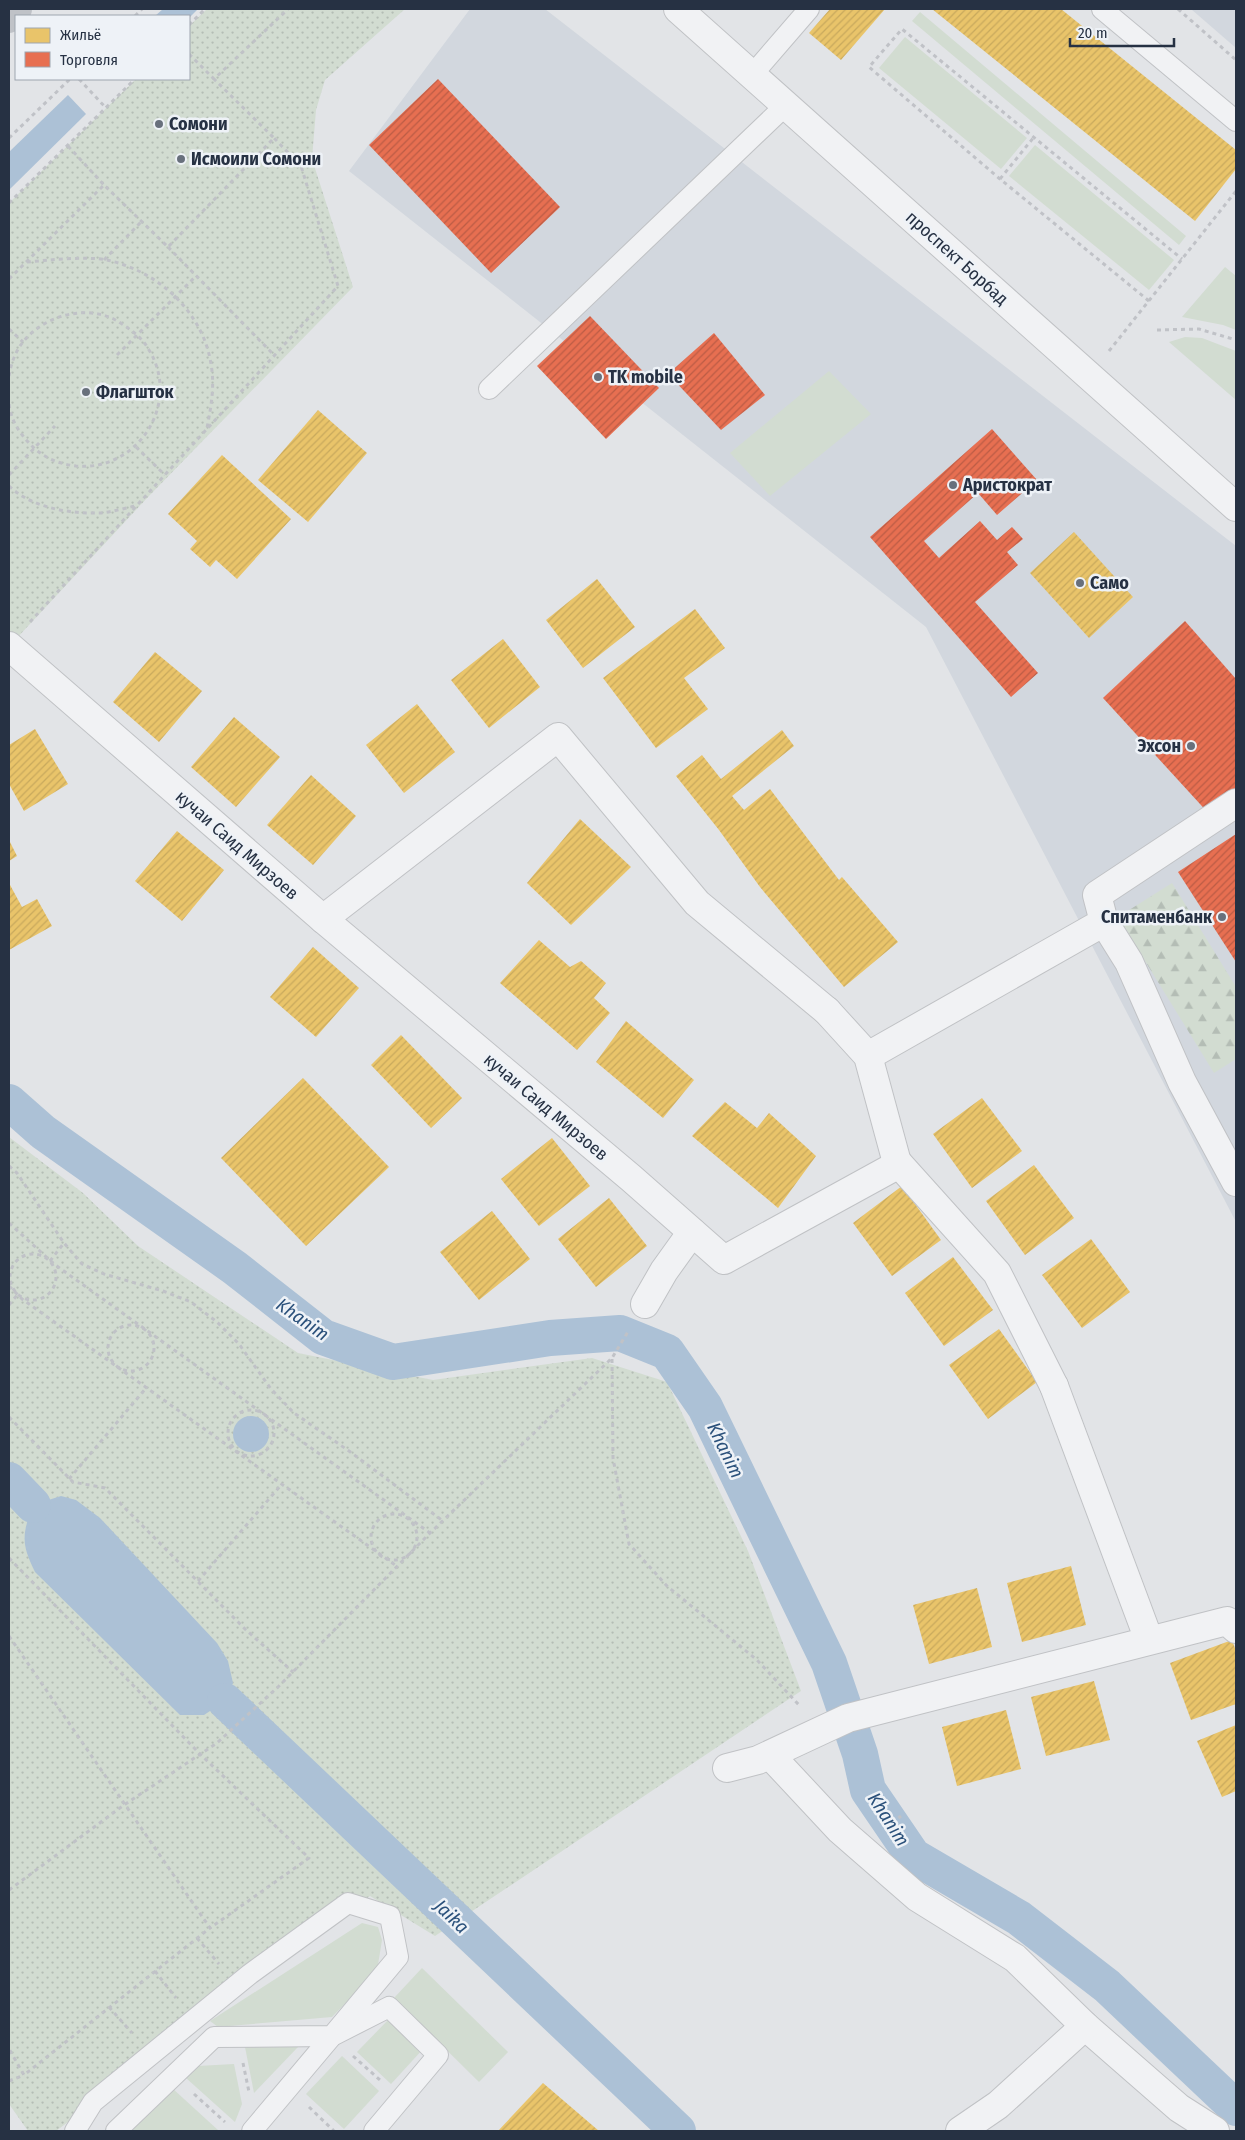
<svg xmlns="http://www.w3.org/2000/svg" width="1245" height="2140" font-family="'Fira Sans Condensed',sans-serif">
  <style>
    .built { fill: #d2d7de }
    .green { fill: #d2dcd1 }
    .forest { fill: url(#forest-firs) }
    .park { fill: url(#park-dots) }
    .water { fill: #acc1d6 }
    .homes { fill: url(#homes-hatch) }
    .shops { fill: url(#shops-hatch) }
    .lines { fill: none; stroke-linecap: round; stroke-linejoin: round }
    .canal { stroke: #acc1d6; stroke-width: 36 }
    .service-casing { stroke: #c0c2c5; stroke-width: 22 }
    .pedestrian-casing { stroke: #c0c2c5; stroke-width: 30 }
    .minor-casing { stroke: #c0c2c5; stroke-width: 30 }
    .tertiary-casing { stroke: #c0c2c5; stroke-width: 30 }
    .path { stroke: #c0c2c7; stroke-width: 3; stroke-dasharray: 4 4; stroke-linecap: butt }
    .service { stroke: #f1f2f4; stroke-width: 20 }
    .pedestrian { stroke: #f1f2f4; stroke-width: 28 }
    .minor { stroke: #f1f2f4; stroke-width: 28 }
    .tertiary { stroke: #f1f2f4; stroke-width: 28 }
    .secondary { stroke: #bfc2c7; stroke-width: 28 }
    .poi-dot { fill: #68707c; stroke: #eef2f7; stroke-width: 2 }
    .labels { text-anchor: middle; stroke-width: 5; stroke-linejoin: round; paint-order: stroke }
    .poi-label { font-size: 18px; font-weight: bold; fill: #263143; stroke: #eef2f7; text-anchor: start }
    .street-label { font-size: 18px; fill: #263143; stroke: #eef2f7 }
    .water-label { font-size: 19px; font-style: italic; fill: #2b517b; stroke: #eef2f7 }
  </style>
  <defs>
    <pattern id="forest-firs" width="22" height="20" patternUnits="userSpaceOnUse" patternTransform="scale(1.25)"><rect width="22" height="20" fill="#d2dcd1"/><path d="M5 1l3.5 6h-7zM16 11l3.5 6h-7z" fill="#b4bdb5"/></pattern>
    <pattern id="park-dots" width="8" height="8" patternUnits="userSpaceOnUse" patternTransform="scale(1.25)"><rect width="8" height="8" fill="#d2dcd1"/><path d="M2 2h.1M6 6h.1" fill="none" stroke="#b4bdb5" stroke-width="1.8" stroke-linecap="round"/></pattern>
    <pattern id="homes-hatch" width="6" height="6" patternUnits="userSpaceOnUse" patternTransform="scale(1.25)"><rect width="6" height="6" fill="#e9c46a"/><path d="M-1 1l2-2M0 6l6-6M5 7l2-2" fill="none" stroke="#c8a95d"/></pattern>
    <pattern id="shops-hatch" width="6" height="6" patternUnits="userSpaceOnUse" patternTransform="scale(1.25)"><rect width="6" height="6" fill="#e76f51"/><path d="M-1 1l2-2M0 6l6-6M5 7l2-2" fill="none" stroke="#bb5c45"/></pattern>
  </defs>
  <rect width="100%" height="100%" fill="#e2e4e7"/>
  <g class="built">
    <path d="M 470,9 L 545,9 L 1236,546 L 1236,1222 L 926,627 L 349,171 Z"/>
    <path d="M 1191,9 L 1236,9 L 1236,48 Z"/>
  </g>
  <g class="green">
    <path d="M 920,12 L 1186,236 L 1179,245 L 912,21 Z"/>
    <path d="M 905,37 L 1027,138 L 1001,169 L 879,68 Z"/>
    <path d="M 1035,145 L 1174,260 L 1149,290 L 1009,176 Z"/>
    <path d="M 1225,267 L 1236,276 L 1236,330 L 1223,325 L 1182,317 Z"/>
    <path d="M 1185,337 L 1202,338 L 1236,351 L 1236,400 L 1169,342 Z"/>
    <path d="M 829,371 L 871,414 L 770,496 L 730,453 Z"/>
    <path d="M 362,1923 L 378,1927 L 382,1940 L 377,1971 L 332,2017 L 218,2027 L 210,2021 Z"/>
    <path d="M 422,1968 L 508,2052 L 479,2082 L 394,1998 Z"/>
    <path d="M 390,2018 L 423,2049 L 391,2084 L 357,2052 Z"/>
    <path d="M 245,2047 L 298,2047 L 254,2093 Z"/>
    <path d="M 342,2056 L 379,2091 L 344,2129 L 306,2094 Z"/>
    <path d="M 234,2064 L 242,2104 L 235,2122 L 186,2078 L 198,2066 Z"/>
    <path d="M 172,2088 L 219,2131 L 130,2131 Z"/>
  </g>
  <path class="forest" d="M 1172,883 L 1236,987 L 1236,1059 L 1214,1073 L 1118,917 Z"/>
  <g class="park">
    <path d="M 207,9 L 405,9 L 325,80 L 316,110 L 312,159 L 353,287 L 148,497 L 16,639 L 9,634 L 9,203 L 136,79 L 189,79 L 189,26 Z"/>
    <path d="M 9,1137 L 83,1193 L 138,1246 L 298,1353 L 433,1380 L 592,1358 L 667,1382 L 748,1551 L 801,1691 L 435,1936 L 370,1896 L 56,2131 L 28,2131 L 9,2104 Z"/>
  </g>
  <g class="water">
    <path d="M 163,9 L 198,9 L 189,18 L 155,16 Z"/>
    <path d="M 68,95 L 86,114 L 9,190 L 9,152 Z"/>
    <circle cx="251" cy="1434" r="18"/>
    <path d="M 61,1496 L 76,1500 L 100,1518 L 217,1643 L 228,1661 L 233,1683 L 225,1701 L 204,1715 L 180,1715 L 35,1572 C 21,1544 22,1534 33,1505 Z"/>
  </g>
  <g class="homes">
    <path d="M 830,9 L 885,9 L 841,60 L 809,33 Z"/>
    <path d="M 932,9 L 1061,9 L 1236,150 L 1236,169 L 1195,221 Z"/>
    <path d="M 318,410 L 367,453 L 308,522 L 258,480 Z"/>
    <path d="M 222,455 L 291,519 L 237,579 L 216,560 L 210,567 L 190,549 L 197,541 L 168,514 Z"/>
    <path d="M 1074,532 L 1133,597 L 1089,638 L 1030,573 Z"/>
    <path d="M 597,579 L 635,627 L 583,668 L 546,620 Z"/>
    <path d="M 695,609 L 725,648 L 684,678 L 708,709 L 656,748 L 603,678 Z"/>
    <path d="M 503,639 L 540,687 L 489,728 L 451,680 Z"/>
    <path d="M 155,652 L 202,691 L 159,742 L 113,702 Z"/>
    <path d="M 417,704 L 455,752 L 404,793 L 366,745 Z"/>
    <path d="M 234,717 L 280,757 L 236,807 L 191,767 Z"/>
    <path d="M 35,729 L 68,784 L 24,811 L 9,784 L 9,745 Z"/>
    <path d="M 782,730 L 794,746 L 732,796 L 744,810 L 770,789 L 839,880 L 842,877 L 898,942 L 844,987 L 760,887 L 719,830 L 676,776 L 702,755 L 721,779 Z"/>
    <path d="M 311,775 L 356,816 L 313,865 L 267,825 Z"/>
    <path d="M 580,819 L 631,867 L 571,925 L 527,883 Z"/>
    <path d="M 177,831 L 224,870 L 182,921 L 135,881 Z"/>
    <path d="M 9,840 L 17,856 L 9,861 Z"/>
    <path d="M 9,883 L 22,907 L 37,899 L 52,926 L 9,950 Z"/>
    <path d="M 539,940 L 570,967 L 581,961 L 606,983 L 594,998 L 610,1013 L 577,1050 L 500,983 Z"/>
    <path d="M 313,947 L 359,988 L 316,1037 L 270,997 Z"/>
    <path d="M 626,1021 L 694,1080 L 663,1118 L 596,1062 Z"/>
    <path d="M 401,1035 L 462,1098 L 431,1128 L 371,1065 Z"/>
    <path d="M 303,1078 L 389,1167 L 306,1246 L 221,1158 Z"/>
    <path d="M 982,1098 L 1022,1151 L 972,1188 L 933,1134 Z"/>
    <path d="M 725,1102 L 757,1128 L 769,1113 L 816,1156 L 778,1208 L 692,1136 Z"/>
    <path d="M 552,1138 L 590,1186 L 539,1226 L 501,1179 Z"/>
    <path d="M 1034,1165 L 1074,1218 L 1025,1255 L 986,1201 Z"/>
    <path d="M 902,1186 L 941,1240 L 892,1276 L 853,1223 Z"/>
    <path d="M 609,1198 L 647,1246 L 596,1287 L 558,1239 Z"/>
    <path d="M 492,1211 L 530,1259 L 479,1300 L 440,1252 Z"/>
    <path d="M 1091,1239 L 1130,1292 L 1082,1328 L 1042,1275 Z"/>
    <path d="M 953,1257 L 993,1310 L 944,1346 L 905,1293 Z"/>
    <path d="M 999,1329 L 1037,1382 L 988,1419 L 949,1365 Z"/>
    <path d="M 1071,1566 L 1086,1625 L 1022,1642 L 1007,1583 Z"/>
    <path d="M 977,1588 L 992,1647 L 929,1664 L 913,1605 Z"/>
    <path d="M 1232,1640 L 1236,1651 L 1236,1704 L 1191,1720 L 1170,1663 Z"/>
    <path d="M 1094,1681 L 1110,1740 L 1046,1756 L 1031,1697 Z"/>
    <path d="M 1006,1710 L 1021,1769 L 957,1786 L 942,1727 Z"/>
    <path d="M 1236,1725 L 1236,1791 L 1222,1797 L 1197,1741 Z"/>
    <path d="M 543,2083 L 599,2131 L 498,2131 Z"/>
  </g>
  <g class="shops">
    <path d="M 438,79 L 560,207 L 491,273 L 369,145 Z"/>
    <path d="M 590,316 L 659,388 L 606,439 L 537,366 Z"/>
    <path d="M 714,333 L 765,395 L 721,430 L 668,374 Z"/>
    <path d="M 992,429 L 1037,480 L 997,515 L 978,493 L 924,541 L 939,558 L 980,521 L 997,540 L 1012,527 L 1023,539 L 1007,552 L 1018,565 L 975,602 L 1038,673 L 1011,697 L 870,537 Z"/>
    <path d="M 1185,621 L 1236,679 L 1236,793 L 1211,816 L 1103,698 Z"/>
    <path d="M 1236,834 L 1236,962 L 1178,872 Z"/>
  </g>
  <g class="lines">
    <g class="canal">
      <path d="M 9,1102 L 43,1132 L 235,1268 L 323,1337 L 393,1362 L 550,1338 L 620,1333 L 667,1352 L 705,1407 L 829,1663 L 860,1754 L 868,1790 L 913,1856 L 1019,1918 L 1107,1986 L 1236,2108"/>
      <path d="M 9,1480 L 33,1505"/>
      <path d="M 225,1701 L 678,2131"/>
    </g>
    <defs>
      <g id="service">
        <path d="M 1102,9 L 1236,121"/>
        <path d="M 752,75 L 809,9"/>
        <path d="M 489,389 L 786,105"/>
        <path d="M 75,2131 L 93,2102 L 250,1974 L 348,1903 L 390,1916 L 398,1957 L 332,2036 L 214,2037 L 116,2131"/>
        <path d="M 252,2131 L 332,2036 L 389,2007 L 438,2055 L 374,2131"/>
      </g>
      <g id="pedestrian">
        <path d="M 827,1011 L 868,1056 L 896,1159"/>
        <path d="M 868,1056 L 1104,922 L 1097,895 L 1236,803"/>
        <path d="M 1054,1386 L 1149,1640"/>
      </g>
      <g id="minor">
        <path d="M 9,646 L 323,919 L 631,1178 L 724,1260 L 899,1164 L 997,1273 L 1054,1386"/>
        <path d="M 323,919 L 558,737 L 697,903 L 827,1011"/>
        <path d="M 1104,922 L 1129,962 L 1182,1082 L 1236,1182"/>
        <path d="M 645,1304 L 664,1271 L 692,1232"/>
        <path d="M 770,1755 L 840,1830 L 917,1897 L 1015,1958 L 1085,2026 L 1179,2108 L 1215,2131"/>
        <path d="M 727,1768 L 758,1760 L 848,1718 L 1227,1621 L 1236,1629"/>
        <path d="M 960,2131 L 998,2105 L 1085,2026"/>
      </g>
      <path id="tertiary" d="M 678,9 L 1236,507"/>
    </defs>
    <use href="#service" class="service-casing"/>
    <use href="#pedestrian" class="pedestrian-casing"/>
    <use href="#minor" class="minor-casing"/>
    <use href="#tertiary" class="tertiary-casing"/>
    <g class="path">
      <path d="M 1178,9 L 1236,60"/>
      <path d="M 135,16 L 142,9"/>
      <path d="M 189,25 L 205,9"/>
      <path d="M 189,54 L 214,79"/>
      <path d="M 79,79 L 106,108"/>
      <path d="M 9,138 L 70,79"/>
      <path d="M 68,146 L 104,185"/>
      <path d="M 1000,179 L 1034,137"/>
      <path d="M 9,203 L 135,79"/>
      <path d="M 168,247 L 274,355"/>
      <path d="M 104,260 L 141,222"/>
      <path d="M 27,262 C 49,260 87,256 107,260 C 158,271 203,312 211,364 C 215,386 211,407 207,428"/>
      <path d="M 9,279 L 104,185 L 168,247 L 274,138 L 214,79 L 288,9"/>
      <path d="M 1149,301 L 1000,179 L 869,67 L 902,29 L 1182,259"/>
      <path d="M 9,329 L 23,342"/>
      <path d="M 1157,330 L 1199,329 L 1236,340"/>
      <path d="M 1109,351 L 1236,191"/>
      <path d="M 117,355 L 196,276"/>
      <path d="M 9,376 C 11,364 15,352 23,342 C 44,315 89,303 119,322 C 131,330 142,337 149,350 C 182,404 137,472 76,466 C 59,464 44,458 32,446 C 20,434 11,421 9,404"/>
      <path d="M 136,447 L 165,475"/>
      <path d="M 9,475 L 55,426"/>
      <path d="M 9,486 C 32,508 70,514 101,513 C 112,512 125,508 136,506"/>
      <path d="M 30,622 L 338,286 L 301,166 L 274,138"/>
      <path d="M 9,1166 L 17,1173 L 64,1243 L 82,1264 L 104,1274 L 163,1291 L 191,1302 L 217,1322 L 239,1344 L 271,1389 L 294,1413 L 349,1451 L 443,1521"/>
      <path d="M 9,1223 L 54,1264 L 430,1533"/>
      <circle cx="33" cy="1277" r="23"/>
      <path d="M 50,1261 L 64,1243"/>
      <path d="M 9,1286 L 22,1299 L 398,1567"/>
      <path d="M 9,1305 L 18,1294"/>
      <circle cx="131" cy="1348" r="23"/>
      <path d="M 612,1359 L 613,1458 L 629,1544 L 667,1586 L 757,1660 L 799,1705"/>
      <circle cx="251" cy="1433" r="23"/>
      <path d="M 9,1417 L 73,1482 L 105,1488 L 246,1630 L 293,1672"/>
      <path d="M 69,1479 L 147,1387"/>
      <circle cx="394" cy="1537" r="23"/>
      <path d="M 9,1558 L 200,1754 L 309,1858 L 210,1928"/>
      <path d="M 198,1581 L 282,1484"/>
      <path d="M 9,1636 L 210,1928 L 24,2075 L 9,2049"/>
      <path d="M 886,1828 L 901,1816"/>
      <path d="M 9,1890 L 124,1805 L 217,1743 L 279,1686 L 430,1533 L 612,1358 L 629,1330"/>
      <path d="M 197,1938 L 219,1964"/>
      <path d="M 155,1971 L 176,1998"/>
      <path d="M 109,2007 L 132,2033"/>
      <path d="M 353,2056 L 380,2080"/>
      <path d="M 243,2063 L 249,2092"/>
      <path d="M 9,2081 L 24,2075"/>
      <path d="M 194,2094 L 225,2122"/>
      <path d="M 309,2107 L 334,2131"/>
    </g>
    <use href="#service" class="service"/>
    <use href="#pedestrian" class="pedestrian"/>
    <use href="#minor" class="minor"/>
    <use href="#tertiary" class="tertiary"/>
    <path class="secondary" d="M 9,19 L 18,9"/>
  </g>
  <g class="poi-dot">
    <circle cx="159" cy="124" r="5"/>
    <circle cx="181" cy="159" r="5"/>
    <circle cx="598" cy="377" r="5"/>
    <circle cx="86" cy="392" r="5"/>
    <circle cx="953" cy="485" r="5"/>
    <circle cx="1080" cy="583" r="5"/>
    <circle cx="1191" cy="746" r="5"/>
    <circle cx="1222" cy="917" r="5"/>
  </g>
  <g class="labels">
    <g class="poi-label">
      <text x="169" y="130">Сомони</text>
      <text x="191" y="165">Исмоили Сомони</text>
      <text x="608" y="383">TK mobile</text>
      <text x="96" y="398">Флагшток</text>
      <text x="963" y="491">Аристократ</text>
      <text x="1090" y="589">Само</text>
      <text x="1181" y="752" text-anchor="end">Эхсон</text>
      <text x="1212" y="923" text-anchor="end">Спитаменбанк</text>
    </g>
    <g class="street-label">
      <text transform="translate(957 258) rotate(42)" y="6">проспект Борбад</text>
      <text transform="translate(237 845) rotate(41)" y="6">кучаи Саид Мирзоев</text>
      <text transform="translate(546 1107) rotate(40)" y="6">кучаи Саид Мирзоев</text>
    </g>
    <g class="water-label">
      <text transform="translate(303 1319) rotate(35)" y="7">Khanim</text>
      <text transform="translate(726 1450) rotate(64)" y="7">Khanim</text>
      <text transform="translate(889 1819) rotate(57)" y="7">Khanim</text>
      <text transform="translate(452 1916) rotate(44)" y="7">Jaika</text>
    </g>
  </g>
  <rect width="1245" height="2140" fill="none" stroke="#263143" stroke-width="20"/>
  <rect x="15" y="15" width="175" height="65" fill="#eef2f7" stroke="#9ea5af"/>
  <rect x="25" y="28" width="25" height="15" fill="#e9c46a" stroke="#9ea5af"/>
  <text x="60" y="40" font-size="15" fill="#263143">Жильё</text>
  <rect x="25" y="52" width="25" height="15" fill="#e76f51" stroke="#9ea5af"/>
  <text x="60" y="65" font-size="15" fill="#263143">Торговля</text>
  <path d="M1070 38v8h104v-8" fill="none" stroke="#263143" stroke-width="2.5"/>
  <text x="1078" y="38" font-size="15" fill="#263143" stroke="#eef2f7" stroke-width="4" paint-order="stroke">20 m</text>
</svg>
